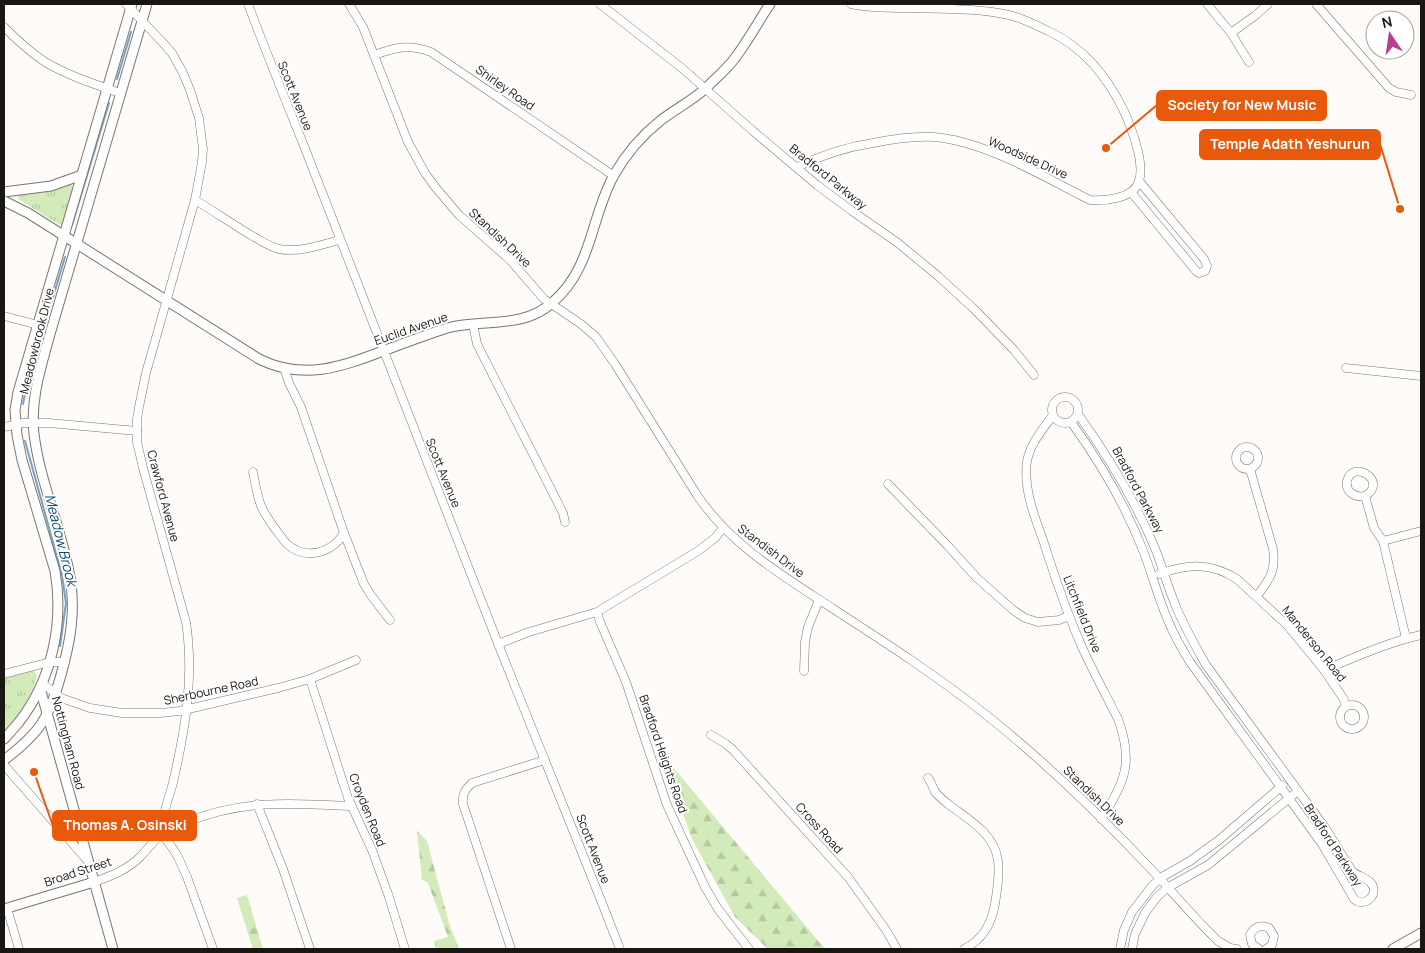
<svg xmlns="http://www.w3.org/2000/svg" width="1425" height="953" font-family="Manrope,sans-serif">
  <style>
    .grass { fill: url(#grass-tufts) }
    .forest { fill: url(#forest-firs) }
    .lines { fill: none; stroke-linecap: round; stroke-linejoin: round }
    .stream { stroke: #73a3c7; stroke-width: 2 }
    .minor-casing { stroke: #7d756e; stroke-width: 9 }
    .tertiary-casing { stroke: #7d756e; stroke-width: 11 }
    .minor { stroke: #fff; stroke-width: 8 }
    .tertiary { stroke: #fff; stroke-width: 9 }
    .labels { text-anchor: middle; stroke-width: 4; stroke-linejoin: round; paint-order: stroke }
    .street-label { font-size: 12px; fill: #191613; stroke: #fff }
    .water-label { font-size: 14px; font-style: italic; fill: #0f4a6e; stroke: #fff }
    .leader { fill: none; stroke: #e8590c; stroke-width: 2 }
    .callout-dot { fill: #e8590c; stroke: #fff; stroke-width: 2 }
    .callout { fill: #e8590c; stroke: #e8590c; stroke-width: 2 }
    .callout-label { font-size: 14px; text-anchor: middle; font-weight: bold; fill: #fff }
  </style>
  <defs>
    <pattern id="grass-tufts" width="24" height="20" patternUnits="userSpaceOnUse" patternTransform="scale(1.25)"><rect width="24" height="20" fill="#d3eaba"/><path d="M3 7l-1-3M5 7V3M7 7l1-3M15 17l-1-3M17 17v-4M19 17l1-3" fill="none" stroke="#b5c89f"/></pattern>
    <pattern id="forest-firs" width="22" height="20" patternUnits="userSpaceOnUse" patternTransform="scale(1.25)"><rect width="22" height="20" fill="#d3eaba"/><path d="M5 1l3.5 6h-7zM16 11l3.5 6h-7z" fill="#b5c89f"/></pattern>
  </defs>
  <rect width="100%" height="100%" fill="#fffbf8"/>
  <g class="grass">
    <path d="M 68,184 L 71,184 L 73,188 L 63,223 L 60,225 L 18,199 L 19,194 Z"/>
    <path d="M 32,670 L 35,672 L 37,676 L 31,695 L 21,713 L 4,732 L 4,677 Z"/>
  </g>
  <g class="forest">
    <path d="M 654,734 L 662,745 L 667,760 L 825,949 L 768,949 L 735,917 L 692,839 Z"/>
    <path d="M 417,831 L 427,841 L 449,923 L 459,949 L 430,949 L 436,948 L 434,941 L 448,937 L 428,883 L 422,880 Z"/>
    <path d="M 247,895 L 263,949 L 253,949 L 237,898 Z"/>
  </g>
  <g class="lines">
    <g class="stream">
      <path d="M 117,79 L 131,32"/>
      <path d="M 72,225 L 109,103"/>
      <path d="M 23,404 L 26,388 L 65,257"/>
      <path d="M 25,441 L 62,575 L 66,603 L 60,646"/>
    </g>
    <defs>
      <g id="minor">
        <path d="M 126,4 L 164,44 L 172,53 L 183,73 L 190,90 L 199,118 L 203,149 L 202,162 L 195,200 L 146,373 L 139,407 L 137,419 L 137,442 L 143,468 L 186,622 C 194,675 186,726 174,778 C 172,789 167,800 165,811 C 163,819 162,827 162,834 L 171,846 L 177,855 L 187,877 L 213,949"/>
        <path d="M 248,4 C 266,52 285,99 304,146 C 369,313 433,480 499,646 C 539,747 581,848 620,949"/>
        <path d="M 349,4 L 363,27 L 408,142 L 425,173 L 436,188 L 459,215 L 510,260 L 544,299 L 581,324 L 596,337 L 615,364 L 697,495 C 731,546 785,577 835,610 C 886,643 937,676 985,714 C 1043,760 1097,812 1148,866 C 1172,891 1193,917 1218,941 L 1230,948 L 1237,949"/>
        <path d="M 600,4 L 683,69 L 753,131 L 817,185 L 852,211 L 898,243 L 938,276 L 974,309 L 1014,350 L 1034,375"/>
        <path d="M 1207,4 L 1231,33 L 1249,62"/>
        <path d="M 1316,4 L 1389,88 L 1396,92 L 1411,95"/>
        <path d="M 4,27 C 17,40 30,52 45,62 C 69,76 94,84 120,93"/>
        <path d="M 1231,33 L 1256,15 L 1268,4"/>
        <path d="M 374,55 C 397,47 408,44 431,52 L 614,176"/>
        <path d="M 797,167 C 822,155 846,147 873,143 C 893,139 914,136 934,137 C 985,141 1044,177 1090,200 C 1105,201 1134,199 1139,181 C 1142,172 1140,160 1138,151 C 1130,119 1115,89 1093,64 C 1081,51 1064,38 1048,31 C 1036,25 1022,18 1009,15 C 977,8 940,9 907,8 C 888,8 869,8 851,4"/>
        <path d="M 1131,192 L 1196,271 L 1199,273 L 1205,271 L 1207,266 L 1204,259 L 1139,181"/>
        <path d="M 195,200 C 215,212 234,225 254,237 C 262,241 270,247 279,249 C 298,253 321,245 339,240"/>
        <path d="M 4,316 L 38,325"/>
        <path d="M 473,324 L 477,344 L 563,513 L 565,522"/>
        <path d="M 284,368 L 289,383 L 301,407 L 344,533 L 364,584 L 370,594 L 390,620"/>
        <path d="M 1346,368 L 1421,376"/>
        <circle cx="1065" cy="410" r="13"/>
        <path d="M 1053,415 C 1043,429 1030,444 1027,461 C 1023,490 1035,517 1044,543 C 1055,578 1067,613 1082,647 C 1093,672 1106,695 1118,719 C 1134,762 1125,783 1101,819"/>
        <path d="M 1071,422 C 1100,462 1126,506 1144,553 C 1152,574 1158,597 1167,618 C 1173,633 1181,648 1190,662 L 1322,844 L 1354,899 C 1365,909 1381,893 1370,882 C 1365,877 1357,876 1352,871 L 1326,829 L 1206,665 C 1195,645 1183,625 1175,604 C 1167,585 1162,565 1154,546 C 1134,498 1108,456 1078,414"/>
        <path d="M 4,427 L 23,423 L 49,423 L 137,431"/>
        <circle cx="1247" cy="458" r="11"/>
        <path d="M 1250,469 L 1273,549 C 1276,571 1270,579 1257,596"/>
        <path d="M 253,472 C 255,483 257,495 261,506 C 264,513 269,520 273,526 C 278,532 282,539 287,544 C 306,561 332,553 344,533"/>
        <path d="M 888,484 L 947,545 L 977,578 L 1013,610 L 1025,618 L 1038,622 L 1059,620 L 1069,616"/>
        <path d="M 1365,496 C 1355,498 1345,492 1347,481 C 1353,458 1389,482 1365,496 L 1374,528 L 1383,541 L 1406,638"/>
        <path d="M 1383,541 L 1421,531"/>
        <path d="M 1159,574 C 1188,564 1210,562 1237,579 L 1287,625 L 1324,670 L 1343,698 L 1346,706"/>
        <path d="M 597,612 L 600,622 L 626,682 L 667,805 L 705,887 L 718,909 L 749,949"/>
        <path d="M 498,644 L 529,632 L 597,612 L 698,551 L 715,538 L 723,528"/>
        <path d="M 1324,670 C 1356,657 1388,642 1421,635"/>
        <path d="M 804,671 L 805,642 L 808,627 L 819,600"/>
        <path d="M 4,674 L 50,662 L 65,662"/>
        <path d="M 310,679 L 348,798 L 372,850 L 388,894 L 405,949"/>
        <path d="M 42,683 L 61,698 L 90,708 L 122,713 L 160,713 L 180,711 L 278,688 L 310,679 L 356,660"/>
        <circle cx="1352" cy="717" r="12"/>
        <path d="M 711,735 L 726,744 L 733,750 L 848,877 L 886,930 L 897,949"/>
        <path d="M 4,765 L 87,860"/>
        <path d="M 928,778 C 931,782 933,787 935,792 C 940,798 947,803 952,807 C 971,821 995,835 998,861 C 1000,875 997,890 995,904 C 991,925 983,939 964,949"/>
        <path d="M 257,804 L 283,869 L 310,949"/>
        <path d="M 94,882 C 111,876 127,870 140,857 C 147,850 153,841 161,835 C 168,829 178,826 185,823 C 240,799 294,803 351,806"/>
        <path d="M 7,908 L 19,949"/>
        <path d="M 511,949 L 463,804 C 462,793 465,790 472,783 L 545,760"/>
        <path d="M 1120,949 L 1124,930 L 1132,912 L 1152,886 L 1162,877 L 1190,861 L 1219,840 L 1283,785"/>
        <path d="M 1132,949 L 1135,934 L 1145,913 L 1157,897 L 1167,888 L 1208,865 L 1298,791"/>
        <path d="M 1259,949 L 1252,944 L 1250,935 C 1254,927 1261,924 1269,928 L 1274,936 L 1272,945 L 1266,949"/>
      </g>
      <g id="tertiary">
        <path d="M 4,192 L 51,186 L 82,175"/>
        <path d="M 4,201 L 28,213 L 259,359 C 303,381 341,367 383,351 C 404,343 426,335 447,328 C 483,318 521,330 552,303 C 593,268 590,218 614,175 C 626,154 641,136 660,121 C 675,109 692,101 706,88 C 716,78 727,69 735,58 C 748,41 758,22 770,4"/>
        <path d="M 40,688 L 113,949"/>
        <path d="M 4,739 C 9,734 14,728 19,722 C 52,680 64,623 55,571 L 22,460 L 17,435 L 15,410 L 18,392 L 132,4"/>
        <path d="M 4,760 C 40,733 49,718 61,675 C 70,643 76,611 70,577 C 62,529 40,483 34,434 C 30,400 41,367 50,334 L 147,4"/>
        <path d="M 4,909 L 94,882"/>
        <path d="M 1393,949 L 1421,933"/>
      </g>
    </defs>
    <use href="#minor" class="minor-casing"/>
    <use href="#tertiary" class="tertiary-casing"/>
    <use href="#minor" class="minor"/>
    <use href="#tertiary" class="tertiary"/>
  </g>
  <g class="labels">
    <g class="street-label">
      <text transform="translate(505 88) rotate(35)" y="4">Shirley Road</text>
      <text transform="translate(295 96) rotate(68)" y="4">Scott Avenue</text>
      <text transform="translate(1028 158) rotate(24)" y="4">Woodside Drive</text>
      <text transform="translate(828 177) rotate(39)" y="4">Bradford Parkway</text>
      <text transform="translate(500 238) rotate(43)" y="4">Standish Drive</text>
      <text transform="translate(411 329) rotate(-19)" y="4">Euclid Avenue</text>
      <text transform="translate(37 341) rotate(-76)" y="4">Meadowbrook Drive</text>
      <text transform="translate(443 473) rotate(68)" y="4">Scott Avenue</text>
      <text transform="translate(1138 490) rotate(62)" y="4">Bradford Parkway</text>
      <text transform="translate(163 496) rotate(75)" y="4">Crawford Avenue</text>
      <text transform="translate(771 551) rotate(37)" y="4">Standish Drive</text>
      <text transform="translate(1082 614) rotate(68)" y="4">Litchfield Drive</text>
      <text transform="translate(1314 644) rotate(51)" y="4">Manderson Road</text>
      <text transform="translate(211 691) rotate(-12)" y="4">Sherbourne Road</text>
      <text transform="translate(68 743) rotate(75)" y="4">Nottingham Road</text>
      <text transform="translate(663 754) rotate(71)" y="4">Bradford Heights Road</text>
      <text transform="translate(1094 796) rotate(44)" y="4">Standish Drive</text>
      <text transform="translate(367 810) rotate(68)" y="4">Croyden Road</text>
      <text transform="translate(819 828) rotate(48)" y="4">Cross Road</text>
      <text transform="translate(1333 845) rotate(57)" y="4">Bradford Parkway</text>
      <text transform="translate(593 849) rotate(69)" y="4">Scott Avenue</text>
      <text transform="translate(78 872) rotate(-18)" y="4">Broad Street</text>
    </g>
    <g class="water-label">
      <text transform="translate(61 540) rotate(76)" y="5">Meadow Brook</text>
    </g>
  </g>
  <path class="leader" d="M1106 148L1157 105M1400 209L1380 144M34 772L53 826"/>
  <g class="callout-dot">
    <circle cx="1106" cy="148" r="5"/>
    <circle cx="1400" cy="209" r="5"/>
    <circle cx="34" cy="772" r="5"/>
  </g>
  <g class="callout">
    <rect x="1157" y="91" width="169" height="29" rx="5"/>
    <rect x="1200" y="130" width="180" height="29" rx="5"/>
    <rect x="53" y="811" width="143" height="29" rx="5"/>
  </g>
  <g class="callout-label">
    <text x="1242" y="110">Society for New Music</text>
    <text x="1290" y="149">Temple Adath Yeshurun</text>
    <text x="125" y="830">Thomas A. Osinski</text>
  </g>
  <rect width="1425" height="953" fill="none" stroke="#191613" stroke-width="10"/>
  <g transform="translate(1390 35) rotate(347)"><circle r="24" fill="#ffffff" stroke="#a3a2a1"/>
  <path d="M0-4L9 19L0 12L-9 19Z" fill="#b73e92"/>
  <text y="-8" font-size="14" font-weight="bold" text-anchor="middle" fill="#191613">N</text>
  </g>
</svg>
